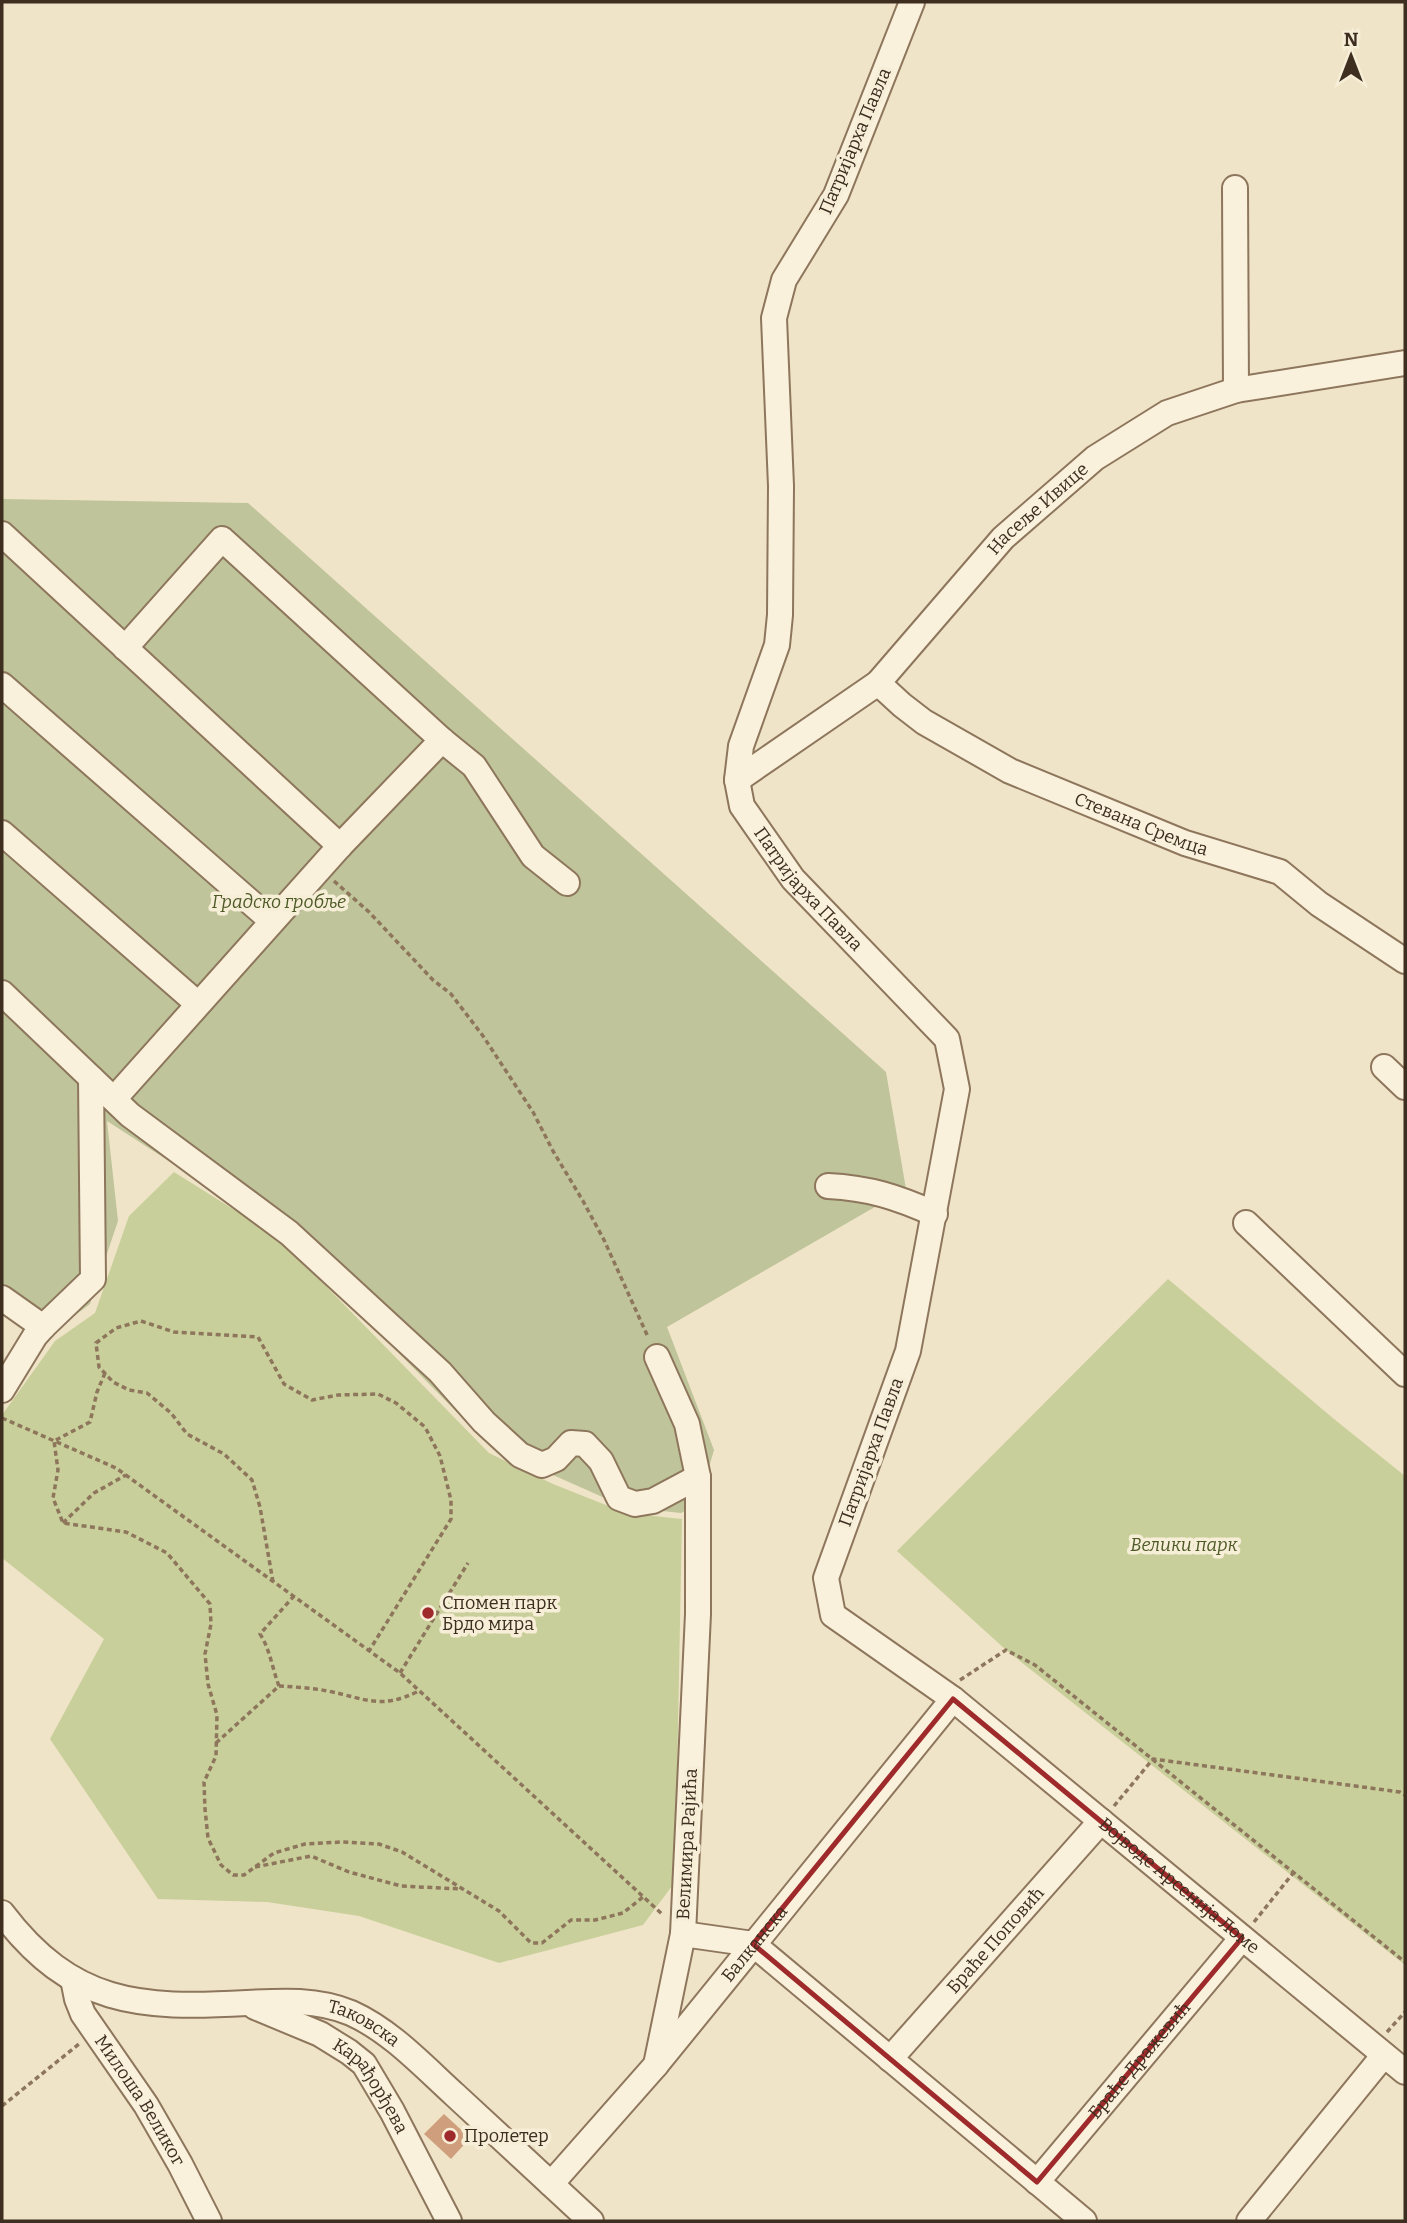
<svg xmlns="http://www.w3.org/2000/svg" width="1407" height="2223" font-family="Bitter,serif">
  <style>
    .green { fill: #c9cf9b }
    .cemetery { fill: #bfc49a }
    .building { fill: #cf9f7d }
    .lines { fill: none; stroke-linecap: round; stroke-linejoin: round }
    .minor-casing { stroke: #8d765c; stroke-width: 28 }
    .path { stroke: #8d765c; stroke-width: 3.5; stroke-dasharray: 5 3.5; stroke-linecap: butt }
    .minor { stroke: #faf1dc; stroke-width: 24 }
    .marked { fill: none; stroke: #9e2a2b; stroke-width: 5; stroke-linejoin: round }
    .poi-dot { fill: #9e2a2b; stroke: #f7eed8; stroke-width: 2.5 }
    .labels { text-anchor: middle; stroke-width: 7; stroke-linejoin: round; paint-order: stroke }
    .street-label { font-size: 18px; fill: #3d2e20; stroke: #f7eed8 }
    .park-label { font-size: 18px; font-style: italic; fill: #4d5a26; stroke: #f7eed8 }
    .poi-label { font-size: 18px; fill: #3d2e20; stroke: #f7eed8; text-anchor: start }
  </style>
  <rect width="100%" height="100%" fill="#f0e4c8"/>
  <g class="green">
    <path d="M 174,1172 L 279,1238 L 489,1453 L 553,1484 L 626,1513 L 682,1519 L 675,1882 L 643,1925 L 499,1963 L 359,1916 L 267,1902 L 158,1899 L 50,1739 L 104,1639 L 2,1558 L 2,1415 L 55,1341 L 95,1313 L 129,1216 Z"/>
    <path d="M 1168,1279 L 1334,1419 L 1405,1476 L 1405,1965 L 1006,1650 L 897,1551 Z"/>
  </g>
  <path class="cemetery" d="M 2,499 L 248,503 L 886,1072 L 906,1189 L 667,1327 L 714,1450 L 698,1504 L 681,1513 L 625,1507 L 492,1448 L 283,1235 L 107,1121 L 118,1221 L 90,1304 L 70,1319 L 35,1336 L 2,1312 Z"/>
  <path class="building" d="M 444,2114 L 470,2138 L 451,2159 L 424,2134 Z"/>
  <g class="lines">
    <defs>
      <g id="minor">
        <path id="s1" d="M 912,2 L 836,195 L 784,280 L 774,318 L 781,486 L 780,615 L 777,645 L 741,746 L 737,780 L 742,806 L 793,879 L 947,1039 L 957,1089 L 908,1351 L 826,1578 L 833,1615 L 953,1699 L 1405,2072"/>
        <path d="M 1235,188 L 1236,390"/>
        <path d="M 2,534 L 340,846"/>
        <path d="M 125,648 L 222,539 L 442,740 L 474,766 L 533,856 L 567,883"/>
        <path id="s2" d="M 878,683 L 902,705 L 924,722 L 1010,771 L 1185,843 L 1280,872 L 1319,904 L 1405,961"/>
        <path d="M 2,685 L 272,921"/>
        <path id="s3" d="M 737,780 L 878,683 L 1003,538 L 1095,458 L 1167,413 L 1236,390 L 1405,363"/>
        <path d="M 2,833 L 198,1004"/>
        <path d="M 2,993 L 130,1115 L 289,1233 L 440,1372 L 484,1422 L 520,1455 L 542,1465 L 556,1459 L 571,1443 L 585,1444 L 601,1461 L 619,1498 L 635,1504 L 653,1501 L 698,1477 L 698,1614 L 683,1934 L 656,2065"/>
        <path d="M 1384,1067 L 1405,1087"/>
        <path d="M 114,1099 L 340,846 L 442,740"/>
        <path d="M 828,1186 C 869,1188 897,1197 935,1214"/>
        <path d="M 1246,1223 L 1405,1374"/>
        <path d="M 2,1298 L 43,1327 L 35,1336 L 2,1390"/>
        <path d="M 43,1327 L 93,1279 L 91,1078"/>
        <path d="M 657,1357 L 687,1424 L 698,1477"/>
        <path id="s4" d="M 2,1913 C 72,2005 139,2009 247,2003 C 282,2001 318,1999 351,2013 C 391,2031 423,2066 455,2095 C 500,2137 546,2179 591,2221"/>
        <path d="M 683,1934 L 753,1944 L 1084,2221"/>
        <path id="s5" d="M 73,1979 L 77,1999 L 83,2014 L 146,2105 L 180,2164 L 209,2221"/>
        <path id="s6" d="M 255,2007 L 320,2034 L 349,2052 L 364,2064 L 392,2111 L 449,2221"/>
        <path id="s7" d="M 890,2059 L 1101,1821"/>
        <path id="s8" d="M 1037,2182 L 1242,1938"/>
        <path id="s9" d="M 551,2184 L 656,2065 L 953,1699"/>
        <path d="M 1249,2221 L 1384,2055"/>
      </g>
    </defs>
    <use href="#minor" class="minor-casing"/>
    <g class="path">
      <path d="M 334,881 L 369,912 L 433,980 L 451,994 L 483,1036 L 533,1112 L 553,1151 L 583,1201 L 604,1240 L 648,1337"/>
      <path d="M 105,1373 L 97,1392 L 90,1422 L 54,1441 L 58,1470 L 53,1498 L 63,1523 L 126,1532 L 167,1553 L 210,1604 L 211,1624 L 205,1654 L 208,1684 L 217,1715 L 216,1756 L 204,1782 L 205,1809 L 208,1838 L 221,1865 L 233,1875 L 244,1875 L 274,1853 L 305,1844 L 342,1842 L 379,1844 L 402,1852 L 499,1911 L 531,1943 L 542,1943 L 571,1920 L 595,1920 L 623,1913 L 643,1897"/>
      <path d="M 2,1418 L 116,1468 L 400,1673 L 662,1914"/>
      <path d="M 63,1523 L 94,1493 L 126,1475"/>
      <path d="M 273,1582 L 260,1507 L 252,1480 L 224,1454 L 187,1434 L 171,1413 L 147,1393 L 129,1390 L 113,1382 L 99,1367 L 96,1343 L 116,1328 L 141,1321 L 174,1332 L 258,1337 L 284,1384 L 312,1400 L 338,1395 L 378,1394 L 396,1403 L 425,1427 L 440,1456 L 451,1500 L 451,1519 L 369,1651"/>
      <path d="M 400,1673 L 468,1563"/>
      <path d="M 960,1680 L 1006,1650 L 1035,1665 L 1405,1962"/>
      <path d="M 279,1686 C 272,1668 270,1649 260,1634 L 294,1596"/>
      <path d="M 216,1743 L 279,1686 C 295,1687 312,1688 328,1691 C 367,1699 380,1710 419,1691"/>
      <path d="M 1114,1806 L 1153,1759 L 1400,1792 L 1405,1795"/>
      <path d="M 255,1867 L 311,1856 L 349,1872 L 401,1886 L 461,1889"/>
      <path d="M 1254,1922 L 1294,1872"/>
      <path d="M 1387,2032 L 1405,2012"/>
      <path d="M 2,2106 L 79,2044"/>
    </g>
    <use href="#minor" class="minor"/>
  </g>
  <path class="marked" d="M 953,1699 L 1242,1938 L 1037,2182 L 753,1944 Z"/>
  <g class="poi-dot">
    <circle cx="428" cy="1613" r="7"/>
    <circle cx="450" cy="2136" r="7"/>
  </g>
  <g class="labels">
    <g class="street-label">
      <text transform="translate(855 141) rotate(-67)" y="6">Патријарха Павла</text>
      <text dy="6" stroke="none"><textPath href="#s3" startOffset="408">Насеље Ивице</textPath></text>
      <text dy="6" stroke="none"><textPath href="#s2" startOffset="301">Стевана Сремца</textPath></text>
      <text dy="6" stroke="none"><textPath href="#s1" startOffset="948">Патријарха Павла</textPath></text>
      <text transform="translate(871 1452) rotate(-70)" y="6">Патријарха Павла</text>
      <text transform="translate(687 1844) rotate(-87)" y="6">Велимира Рајића</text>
      <text dy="6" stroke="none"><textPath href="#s1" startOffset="2189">Војводе Арсенија Ломе</textPath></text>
      <text dy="6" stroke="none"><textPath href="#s7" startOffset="159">Браће Поповић</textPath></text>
      <text dy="6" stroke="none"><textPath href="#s9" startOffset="315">Балканска</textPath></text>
      <text dy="6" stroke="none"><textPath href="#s4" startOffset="397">Таковска</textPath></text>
      <text dy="6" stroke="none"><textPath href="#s8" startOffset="159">Браће Дражевић</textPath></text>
      <text dy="6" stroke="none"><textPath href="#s6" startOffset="145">Карађорђева</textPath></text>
      <text dy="6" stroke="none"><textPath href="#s5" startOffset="140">Милоша Великог</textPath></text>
    </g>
    <g class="park-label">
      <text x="279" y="908">Градско гробље</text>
      <text x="1184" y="1551">Велики парк</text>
    </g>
    <g class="poi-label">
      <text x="442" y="1609">Спомен парк<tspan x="442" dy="21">Брдо мира</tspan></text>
      <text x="464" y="2142">Пролетер</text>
    </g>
  </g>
  <rect width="1407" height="2223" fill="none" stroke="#3d2e20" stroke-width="7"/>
  <g transform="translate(1351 56)" stroke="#f7eed8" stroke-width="5" paint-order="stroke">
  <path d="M0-5L12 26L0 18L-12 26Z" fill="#3d2e20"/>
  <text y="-10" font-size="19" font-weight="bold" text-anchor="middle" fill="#3d2e20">N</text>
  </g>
</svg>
